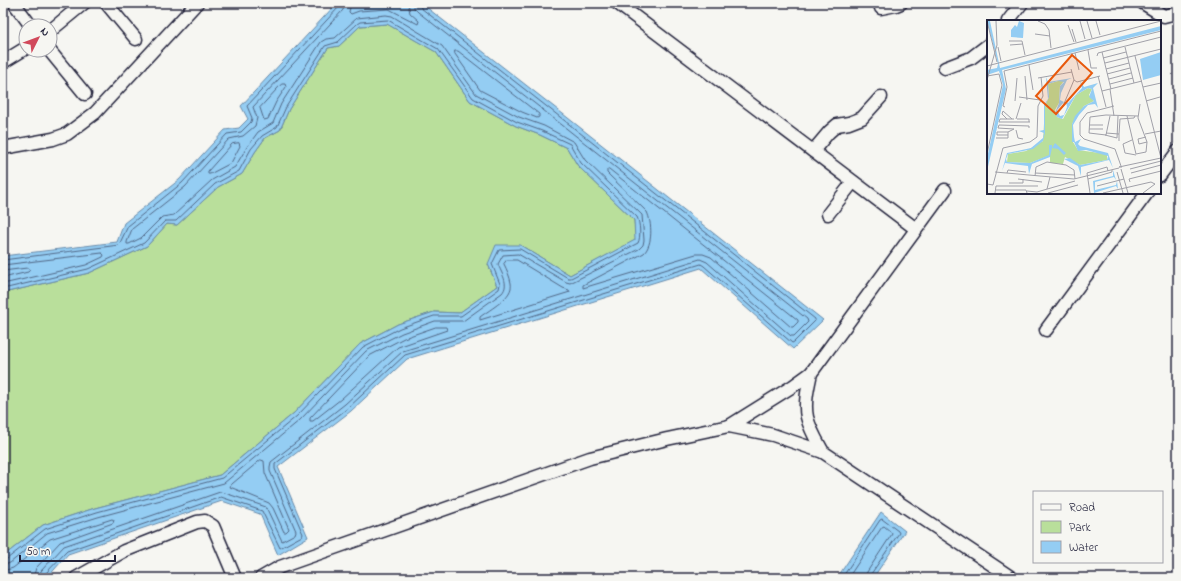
<svg xmlns="http://www.w3.org/2000/svg" width="1181" height="581" font-family="'Indie Flower',sans-serif">
  <style>
    .green { fill: #b9df9b; stroke: #6e806b }
    .water { fill: #94cdf3; stroke: #6689a9 }
    .lines { fill: none; stroke-linecap: round; stroke-linejoin: round }
    .shore { stroke: #506685; stroke-width: 1 }
    .street-casing { stroke: #22223b; stroke-width: 15 }
    .street { stroke: #f6f6f2; stroke-width: 12 }
    .inset-road { fill: none; stroke: #a1a1a9; stroke-width: 1 }
    .view { fill: #e8590c; fill-opacity: 0.15; stroke: #e8590c; stroke-width: 2 }
    .inset-edge { fill: none; stroke: #22223b; stroke-width: 2 }
  </style>
  <rect width="100%" height="100%" fill="#f6f6f2"/>
  <filter id="ink" filterUnits="userSpaceOnUse"><feTurbulence type="fractalNoise" baseFrequency=".025" numOctaves="2"/><feDisplacementMap in="SourceGraphic" scale="8" xChannelSelector="R" yChannelSelector="G"/><feConvolveMatrix kernelMatrix="1 2 1 2 8 2 1 2 1" color-interpolation-filters="sRGB"/></filter>
  <g filter="url(#ink)">
    <path class="green" d="M 387,24 L 436,52 L 470,101 L 516,126 L 540,135 L 567,148 L 578,166 L 634,220 L 636,240 L 570,275 L 520,245 L 488,264 L 497,286 L 459,313 L 434,312 L 398,324 L 360,344 L 294,413 L 220,475 L 95,508 L 43,525 L 6,554 L 3,558 L 3,293 L 89,273 L 147,246 L 167,224 L 177,225 L 218,187 L 242,174 L 255,152 L 265,138 L 280,130 L 289,109 L 328,48 L 339,46 L 360,26 Z"/>
    <g class="water">
      <path d="M 337,3 L 421,3 L 563,114 L 823,320 L 793,349 L 701,268 L 407,359 L 351,411 L 278,467 L 308,537 L 278,555 L 260,514 L 222,501 L 68,554 L 47,578 L 3,578 L 3,558 L 6,554 L 43,525 L 95,508 L 220,475 L 294,413 L 360,344 L 398,324 L 434,312 L 459,313 L 497,286 L 488,264 L 496,245 L 520,245 L 570,275 L 635,240 L 634,220 L 578,166 L 567,148 L 540,135 L 516,126 L 470,101 L 436,52 L 387,24 L 360,26 L 339,46 L 328,48 L 289,109 L 280,130 L 265,138 L 255,152 L 242,174 L 218,187 L 177,225 L 167,224 L 147,246 L 89,273 L 3,293 L 3,256 L 117,242 L 124,223 L 179,180 L 225,130 L 239,128 L 248,119 L 241,106 Z"/>
      <path d="M 881,512 L 905,531 L 873,578 L 837,578 Z"/>
    </g>
    <g class="lines">
      <g class="shore">
        <path d="M 351,3 L 349,12 L 351,14 L 359,11 L 389,9 L 418,24 L 419,21 L 410,13 L 408,3"/>
        <path d="M 455,51 L 458,51 L 539,114 L 539,117 L 537,118 L 522,112 L 480,90 L 455,54 Z"/>
        <path d="M 282,84 L 285,84 L 286,87 L 276,102 L 268,119 L 264,120 L 260,108 Z"/>
        <path d="M 239,143 L 240,146 L 231,163 L 210,174 L 208,174 L 208,171 L 232,144 Z"/>
        <path d="M 609,169 L 798,320 L 798,322 L 793,327 L 791,327 L 711,257 L 703,254 L 696,254 L 583,288 L 583,285 L 644,253 C 653,244 652,223 647,212 L 607,173 L 607,170 Z"/>
        <path d="M 3,260 L 119,245 L 128,226 L 182,183 L 227,134 L 241,132 L 251,122 L 252,118 L 247,106 L 339,7 L 340,3"/>
        <path d="M 507,260 L 517,260 L 563,288 L 569,290 L 570,292 L 480,320 L 480,317 C 490,309 514,297 511,283 C 510,277 507,270 504,264 Z"/>
        <path d="M 3,265 L 102,253 L 104,255 L 103,257 L 86,265 L 3,284"/>
        <path d="M 3,271 L 27,268 L 30,270 L 28,272 L 3,278"/>
        <path d="M 3,289 L 88,269 L 144,243 L 165,221 L 176,221 L 215,184 L 239,171 L 251,149 L 262,136 L 277,127 L 286,107 L 325,46 L 338,42 L 357,24 L 360,22 L 388,20 L 438,49 L 473,98 L 517,122 L 542,131 L 570,144 L 581,163 L 637,217 C 640,223 641,237 638,243 L 571,278 L 568,278 L 520,249 L 499,250 L 492,264 L 500,284 L 499,289 L 461,316 L 434,316 L 400,328 L 363,347 L 297,416 L 222,478 L 97,512 L 45,529 L 7,559 L 3,560"/>
        <path d="M 436,327 L 446,327 L 447,330 L 398,347 L 341,399 L 313,421 L 310,421 L 310,418 L 369,356 L 404,338 Z"/>
        <path d="M 261,460 L 264,461 L 265,473 L 289,529 L 286,532 L 284,532 L 273,508 L 269,503 L 230,487 L 231,485 Z"/>
        <path d="M 3,565 L 10,563 L 47,533 L 98,517 L 224,483 L 300,420 L 366,351 L 402,333 L 435,321 L 463,321 L 502,293 C 510,284 501,273 498,264 L 503,255 L 518,254 L 566,282 L 570,283 L 639,249 L 643,245 L 644,240 L 642,215 L 585,160 L 574,142 L 544,126 L 519,117 L 476,94 L 442,46 L 392,16 L 386,15 L 357,18 L 335,38 L 326,39 L 321,42 L 281,104 L 273,123 L 258,132 L 247,147 L 235,167 L 212,180 L 174,215 L 162,217 L 141,238 L 129,244 L 127,244 L 127,242 L 132,229 L 185,187 L 229,139 L 243,136 L 255,126 L 257,118 L 253,107 L 343,10 L 345,3"/>
        <path d="M 3,571 L 13,568 L 50,539 L 112,519 L 114,520 L 113,523 L 60,542 L 36,568 L 33,578"/>
        <path d="M 39,578 L 41,571 L 64,546 L 220,492 L 225,493 L 266,507 L 282,541 L 295,534 L 296,531 L 270,471 L 270,467 L 271,462 L 345,404 L 403,351 L 700,259 L 707,262 L 791,336 L 794,336 L 808,322 L 807,319 L 557,121 L 418,12 L 414,8 L 414,3"/>
        <path d="M 44,578 L 45,574 L 67,551 L 221,497 L 262,511 L 280,548 L 302,536 L 303,534 L 275,469 L 275,464 L 348,408 L 405,355 L 701,264 L 704,266 L 792,343 L 794,342 L 815,321 L 815,319 L 560,117 L 421,8 L 419,3"/>
        <path d="M 842,578 L 880,520 L 882,519 L 898,531 L 899,533 L 871,574 L 870,578"/>
        <path d="M 848,578 L 882,527 L 884,526 L 891,532 L 892,534 L 867,572 L 865,578"/>
      </g>
      <defs>
        <g id="street">
          <path d="M 14,3 L 31,26"/>
          <path d="M 106,3 L 136,39"/>
          <path d="M 617,3 L 916,229"/>
          <path d="M 1143,3 L 1164,16 L 1172,14 L 1178,9"/>
          <path d="M 881,8 L 896,5 L 901,3"/>
          <path d="M 1008,21 L 1022,3"/>
          <path d="M 50,31 L 84,3"/>
          <path d="M 49,50 L 85,94"/>
          <path d="M 3,62 L 26,48"/>
          <path d="M 945,68 L 971,58 L 988,45"/>
          <path d="M 3,148 L 53,139 L 67,134 L 95,113 L 197,3"/>
          <path d="M 813,151 L 829,132 L 837,125 L 849,123 L 862,118 L 881,97"/>
          <path d="M 1160,175 L 1178,151"/>
          <path d="M 945,190 L 811,373 C 808,387 804,403 807,417 C 810,430 817,441 823,452 L 1012,578"/>
          <path d="M 828,214 L 853,182"/>
          <path d="M 1046,330 L 1147,193"/>
          <path d="M 729,426 L 773,435 L 823,452"/>
          <path d="M 76,578 L 124,551 L 197,522 L 205,521 L 213,526 L 235,578"/>
          <path d="M 261,578 L 280,567 L 590,458 L 667,439 L 729,426 L 793,386 L 811,373"/>
        </g>
      </defs>
      <use href="#street" class="street-casing"/>
      <use href="#street" class="street"/>
    </g>
  </g>
  <g transform="translate(987 20)">
    <rect width="174" height="174" fill="#f6f6f2"/>
    <path d="M 71,61 L 77,61 L 73,66 L 72,83 L 68,90 L 70,97 L 76,99 L 89,75 L 101,68 L 105,69 L 102,75 L 107,81 L 97,86 L 85,104 L 86,122 L 91,130 L 120,134 L 120,140 L 93,145 L 78,137 L 76,144 L 63,143 L 63,136 L 61,136 L 43,143 L 20,142 L 21,134 L 39,131 L 56,121 L 58,86 L 62,77 L 61,64 Z" fill="#b9df9b"/>
    <path d="M 0,1 L 3,1 L 13,48 L 174,6 L 174,10 L 15,50 L 19,69 L 0,151 L 0,138 L 16,65 L 12,51 L 0,55 L 0,50 L 10,48 L 11,44 ZM 32,1 L 37,3 L 36,18 L 24,17 L 24,10 L 28,5 L 30,7 ZM 174,32 L 174,55 L 156,60 L 153,39 ZM 59,57 L 61,62 L 85,58 L 80,60 L 74,73 L 73,80 L 77,82 L 70,90 L 73,96 L 77,95 L 80,87 L 79,82 L 81,83 L 95,68 L 93,61 L 97,67 L 111,63 L 106,68 L 111,88 L 108,84 L 101,85 L 92,95 L 86,105 L 87,117 L 88,122 L 94,119 L 91,124 L 93,126 L 121,133 L 126,148 L 122,140 L 94,147 L 94,156 L 91,146 L 77,139 L 83,138 L 93,145 L 120,140 L 121,136 L 99,130 L 91,131 L 87,122 L 85,122 L 85,104 L 88,96 L 97,86 L 107,81 L 102,77 L 105,69 L 101,68 L 89,75 L 75,99 L 70,97 L 68,93 L 72,83 L 73,66 L 77,62 L 71,61 L 61,64 L 62,77 L 58,86 L 58,113 L 56,121 L 46,129 L 21,134 L 19,139 L 20,142 L 43,143 L 62,135 L 62,125 L 65,125 L 65,128 L 68,123 L 79,133 L 77,135 L 71,129 L 65,128 L 63,137 L 45,144 L 42,154 L 41,146 L 18,143 L 15,151 L 20,133 L 44,128 L 56,118 L 57,113 L 52,111 L 57,110 L 57,85 L 61,79 ZM 126,150 L 129,160 L 127,157 L 108,162 L 108,170 L 129,165 L 130,161 L 131,169 L 129,166 L 107,173 L 106,161 L 126,156 Z" fill="#94cdf3"/>
    <path class="inset-road" d="M 0,1 L 10,42M 51,1 L 58,4 L 62,10 L 64,28M 93,1 L 98,19M 100,1 L 105,18M 109,1 L 113,15M 81,5 L 87,22M 85,9 L 89,22M 48,14 L 63,16M 22,21 L 35,21 L 38,35M 23,25 L 36,24M 11,27 L 14,41M 138,27 L 147,63M 101,30 L 104,48 L 110,48M 115,32 L 124,69M 88,33 L 92,50M 110,36 L 111,33 L 174,17M 148,36 L 174,138M 116,38 L 139,32M 118,43 L 174,29M 42,45 L 46,70M 0,46 L 174,1M 84,49 L 87,60 L 90,62 L 113,56M 119,49 L 142,43M 120,54 L 143,48M 38,56 L 40,80M 111,56 L 119,87M 51,58 L 85,52M 122,59 L 144,53M 0,60 L 10,25 L 9,1M 123,64 L 146,58M 156,67 L 174,63M 123,69 L 127,96M 115,71 L 155,61M 32,77 L 53,80M 28,81 L 30,58M 159,81 L 173,77M 76,86 L 87,60M 127,86 L 100,93 L 93,102 L 93,115 L 97,119 L 128,129 L 134,146M 18,87 L 16,86 L 20,67 L 17,51 L 174,11M 123,96 L 119,115 L 102,113 L 103,97 L 119,95 L 151,96M 140,96 L 149,134 L 159,132 L 160,122 L 151,98 L 153,84M 20,99 L 15,94 L 16,91 L 25,99M 27,99 L 13,99 L 12,102 L 43,102M 29,99 L 34,83M 30,99 L 42,99 L 42,102M 103,105 L 116,105M 27,109 L 11,108 L 12,105 L 42,106 L 42,108M 102,109 L 116,109M 29,110 L 31,118 L 36,119M 21,112 L 10,112 L 10,115 L 21,115M 119,113 L 132,114 L 132,121M 132,114 L 133,99 L 147,98 L 148,96M 158,114 L 174,111M 118,115 L 130,118 L 131,96M 159,117 L 151,119 L 152,124 L 160,122M 9,118 L 21,118 L 21,112 L 27,109M 145,120 L 136,124 L 138,133 L 149,135M 0,134 L 15,65 L 12,54 L 0,56M 135,147 L 132,147 L 174,138M 134,149 L 141,173M 143,149 L 174,141M 8,152 L 87,159 L 132,148M 130,152 L 136,173M 20,153 L 21,150 L 39,152M 48,153 L 88,155M 144,153 L 174,145M 48,156 L 49,147 L 60,142 L 79,145 L 87,150 L 88,159M 31,159 L 55,162M 101,159 L 125,152 L 125,150M 143,162 L 142,159 L 174,151M 22,163 L 36,163 L 36,159M 0,164 L 6,165 L 16,128 L 43,122 L 50,117 L 51,86 L 56,76 L 54,57M 110,166 L 137,159M 60,169 L 63,157M 8,170 L 39,170 L 40,173M 40,171 L 50,172 L 88,161M 8,173 L 9,166 L 51,166M 61,173 L 91,165M 103,173 L 100,153 L 120,147 L 121,151M 116,173 L 164,162 L 168,164 L 156,173"/>
    <path class="view" d="M 85,35 L 105,53 L 69,94 L 49,76 Z"/>
    <rect width="174" height="174" class="inset-edge"/>
  </g>
  <rect width="1181" height="581" fill="none" stroke="#f6f6f2" stroke-width="16"/>
  <rect x="8" y="8" width="1165" height="565" fill="none" stroke="#22223b" stroke-width="1.5" filter="url(#ink)"/>
  <rect x="1033" y="491" width="130" height="72" fill="#f6f6f2" stroke="#a1a1a9"/>
  <rect x="1041" y="504" width="20" height="6" fill="#f6f6f2" stroke="#a1a1a9"/>
  <text x="1069" y="511" font-size="12" fill="#22223b">Road</text>
  <rect x="1041" y="521" width="20" height="12" fill="#b9df9b" stroke="#a1a1a9"/>
  <text x="1069" y="531" font-size="12" fill="#22223b">Park</text>
  <rect x="1041" y="541" width="20" height="12" fill="#94cdf3" stroke="#a1a1a9"/>
  <text x="1069" y="551" font-size="12" fill="#22223b">Water</text>
  <g transform="translate(38 38) rotate(48)"><circle r="19" fill="#f6f6f2" stroke="#a1a1a9"/>
  <path d="M0-3L7 15L0 10L-7 15Z" fill="#d1495b"/>
  <text y="-6" font-size="11" font-weight="bold" text-anchor="middle" fill="#22223b">N</text>
  </g>
  <path d="M20 555v6h95v-6" fill="none" stroke="#22223b" stroke-width="2"/>
  <text x="26" y="555" font-size="12" fill="#22223b" stroke="#f6f6f2" stroke-width="3" paint-order="stroke">50 m</text>
</svg>
